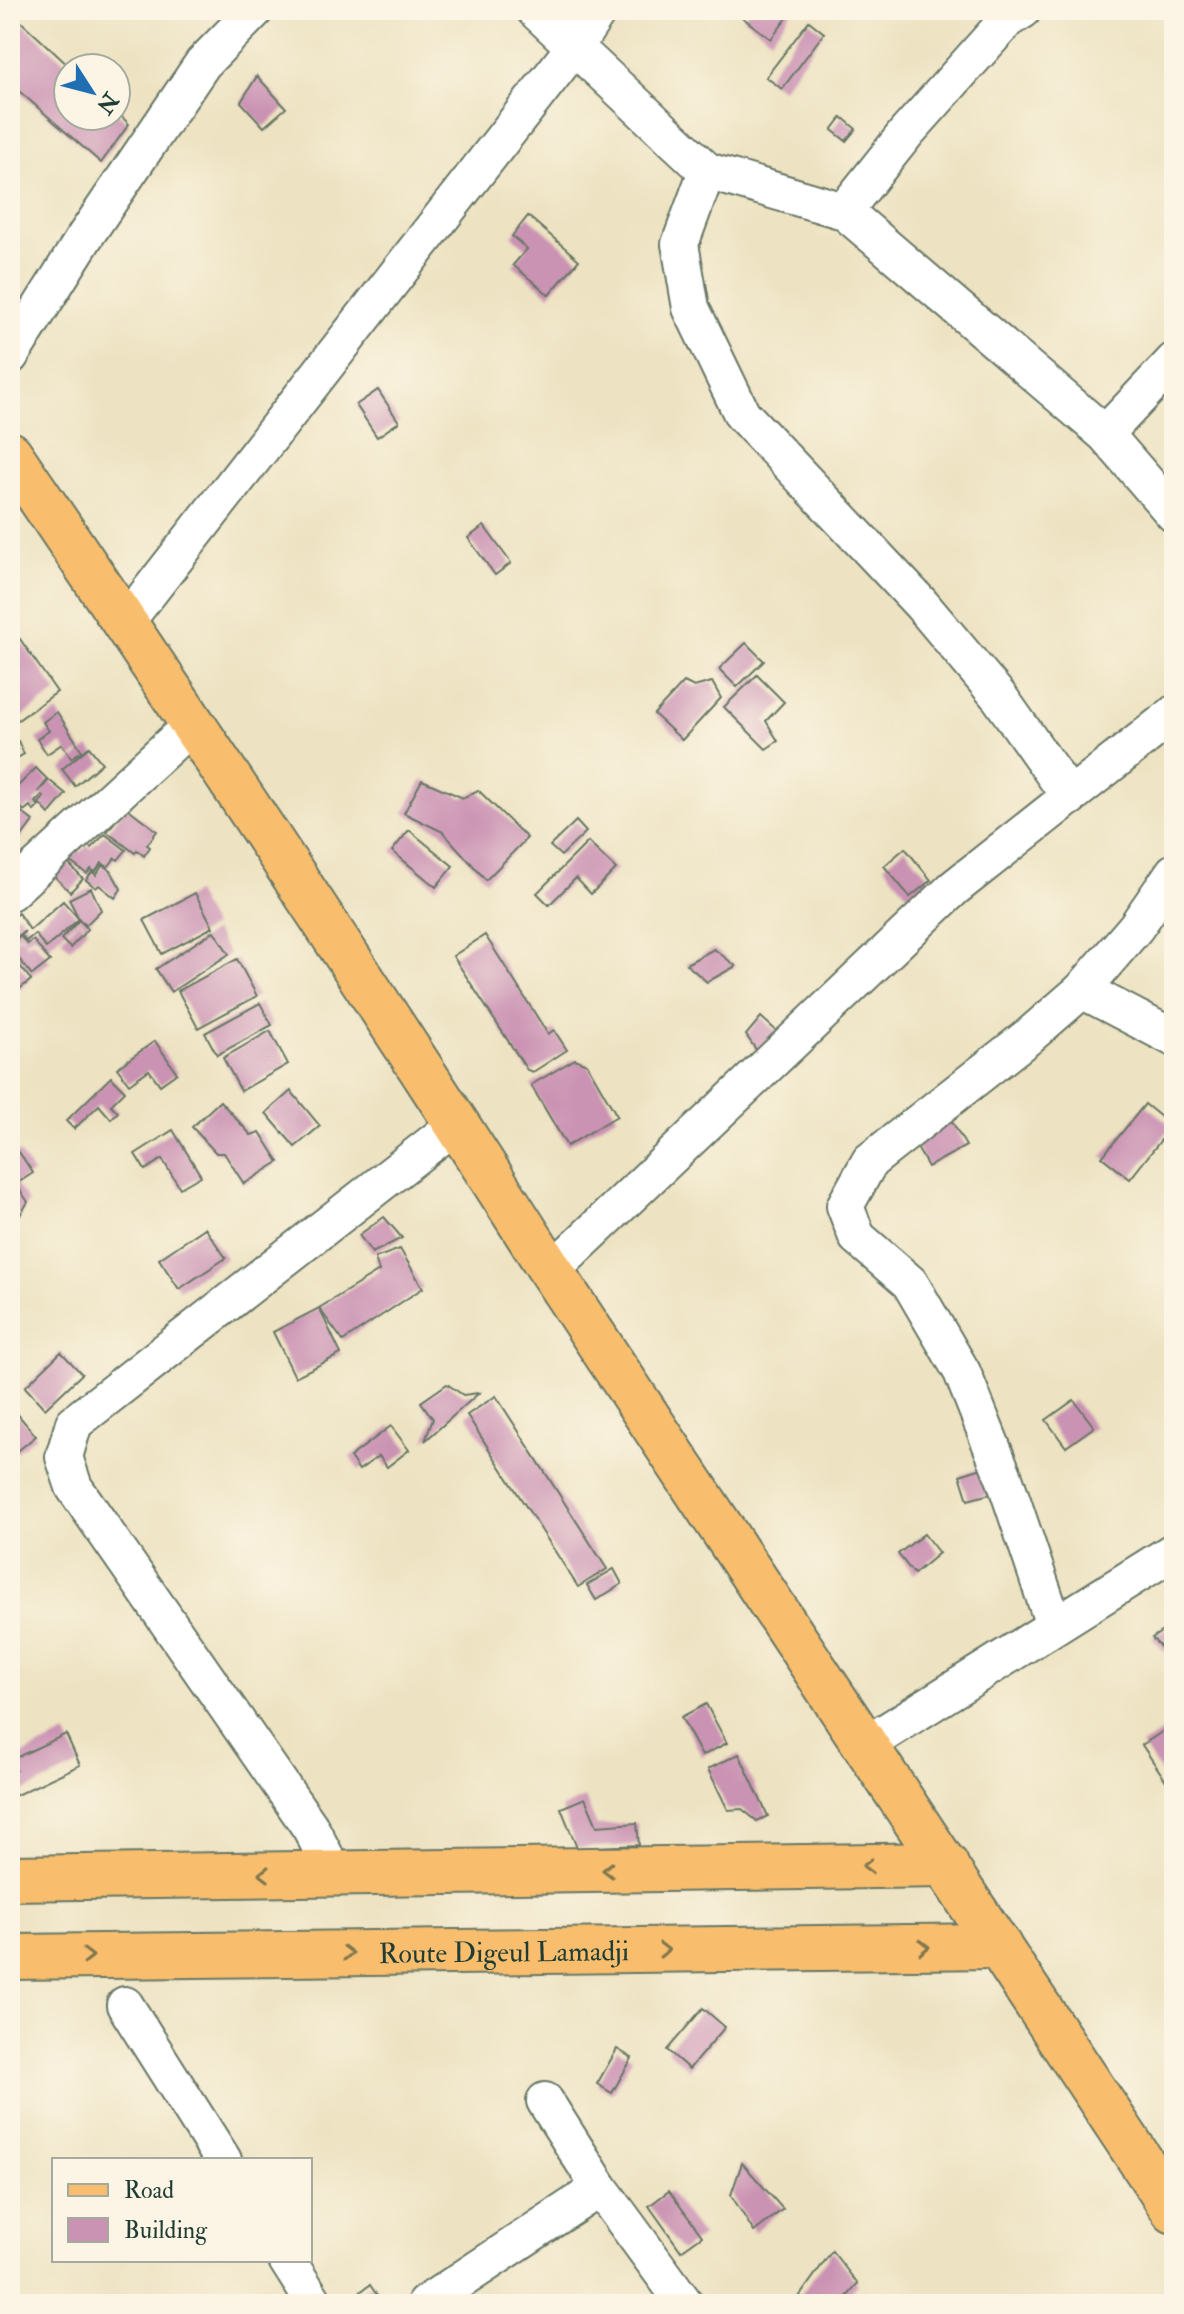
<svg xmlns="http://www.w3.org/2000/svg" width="1184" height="2314" font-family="'IM FELL Double Pica',serif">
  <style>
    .building { fill: #ca92b3 }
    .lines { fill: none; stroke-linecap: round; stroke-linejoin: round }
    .minor-casing { stroke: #677765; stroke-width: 40 }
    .major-casing { stroke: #677765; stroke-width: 48 }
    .highway-casing { stroke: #677765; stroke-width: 48 }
    .minor { stroke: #fff; stroke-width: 36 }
    .major { stroke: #f9be6d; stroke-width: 44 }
    .highway { stroke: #f9be6d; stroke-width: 44 }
    .oneway { stroke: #81774e }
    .labels { text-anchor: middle; stroke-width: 6; stroke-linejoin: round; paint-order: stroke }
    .street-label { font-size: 28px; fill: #1f3d34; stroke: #fcf5e5 }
  </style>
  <rect width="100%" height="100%" fill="#fcf5e5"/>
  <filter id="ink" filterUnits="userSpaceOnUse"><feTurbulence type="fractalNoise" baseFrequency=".0125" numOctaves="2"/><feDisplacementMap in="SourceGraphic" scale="16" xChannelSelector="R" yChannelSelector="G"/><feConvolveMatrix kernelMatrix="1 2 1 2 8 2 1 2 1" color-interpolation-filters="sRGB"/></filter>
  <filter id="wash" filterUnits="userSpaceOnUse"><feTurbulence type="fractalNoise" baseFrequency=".006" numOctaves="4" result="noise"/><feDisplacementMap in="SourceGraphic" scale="32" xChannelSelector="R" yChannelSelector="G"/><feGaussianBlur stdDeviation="1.8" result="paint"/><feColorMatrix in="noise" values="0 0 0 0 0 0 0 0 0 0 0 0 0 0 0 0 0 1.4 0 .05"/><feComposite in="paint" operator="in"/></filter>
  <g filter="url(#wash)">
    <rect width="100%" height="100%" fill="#ede2c1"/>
    <g id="blocks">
      <g class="building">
        <path d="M 750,10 L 793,10 L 771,39 L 743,18 Z"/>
        <path d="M 16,17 L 71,68 L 68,68 L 68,116 L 116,116 L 116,111 L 129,124 L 101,163 L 10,83 L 10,20 Z"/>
        <path d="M 809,21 L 824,33 L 782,89 L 766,77 Z"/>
        <path d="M 257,76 L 286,108 L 264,127 L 241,102 Z"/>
        <path d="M 842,117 L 856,129 L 846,141 L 832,130 Z"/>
        <path d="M 528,216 L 579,260 L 549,295 L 513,265 L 527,249 L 512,236 Z"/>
        <path d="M 378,390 L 399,422 L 377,437 L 356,405 Z"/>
        <path d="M 484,526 L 511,563 L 495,575 L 468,538 Z"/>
        <path d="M 20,639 L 57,692 L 18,720 L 10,709 L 10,646 Z"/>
        <path d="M 746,643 L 764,661 L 737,687 L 719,669 Z"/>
        <path d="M 757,675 L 784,702 L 766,721 L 778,741 L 766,749 L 724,707 Z"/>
        <path d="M 684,682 L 694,687 L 712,682 L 721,698 L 682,740 L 654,714 Z"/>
        <path d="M 57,712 L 82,751 L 71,758 L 62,744 L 47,754 L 37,739 L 49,731 L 43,722 Z"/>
        <path d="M 18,741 L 24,754 L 12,761 L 10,745 Z"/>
        <path d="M 89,747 L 102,763 L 75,786 L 62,769 Z"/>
        <path d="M 36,768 L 48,780 L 38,792 L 49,780 L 66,794 L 49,814 L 39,803 L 44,797 L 42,795 L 35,802 L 39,806 L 34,811 L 30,806 L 24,811 L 10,794 Z"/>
        <path d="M 422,780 L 463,798 L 478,790 L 527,838 L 486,880 L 443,832 L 404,813 Z"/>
        <path d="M 126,807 L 157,831 L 147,845 L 150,847 L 144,856 L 137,850 L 135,853 L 107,832 Z"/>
        <path d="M 16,808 L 33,821 L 19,840 L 14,836 L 10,841 L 10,816 Z"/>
        <path d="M 576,821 L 586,832 L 561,856 L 550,846 Z"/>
        <path d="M 409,830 L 453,866 L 436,887 L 392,851 Z"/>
        <path d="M 105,834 L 126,850 L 118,860 L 115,858 L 108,867 L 102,863 L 95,872 L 91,869 L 87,874 L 69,861 L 78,850 L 82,852 L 87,845 L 91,848 Z"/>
        <path d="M 588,842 L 616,869 L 591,894 L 576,878 L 549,905 L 537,893 Z"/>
        <path d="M 905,848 L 931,880 L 910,897 L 884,866 Z"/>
        <path d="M 67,862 L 83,879 L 70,892 L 53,875 Z"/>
        <path d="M 103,865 L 111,871 L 121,889 L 115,898 L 99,885 L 96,888 L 86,880 L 92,872 L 96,875 Z"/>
        <path d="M 91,888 L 101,910 L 86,925 L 79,919 L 69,899 Z"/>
        <path d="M 195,893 L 213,927 L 162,954 L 144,920 Z"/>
        <path d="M 63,901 L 79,919 L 46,948 L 35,934 L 26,941 L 21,935 L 25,931 L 13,939 L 10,936 L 10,920 L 18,913 L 30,930 Z"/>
        <path d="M 79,920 L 88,929 L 70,948 L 61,939 Z"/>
        <path d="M 214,931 L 229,954 L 171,992 L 156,969 Z"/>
        <path d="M 485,935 L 548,1034 L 554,1030 L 567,1050 L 533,1072 L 527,1070 L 453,956 Z"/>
        <path d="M 20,936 L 27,944 L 33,940 L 50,961 L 32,975 L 10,948 L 10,944 Z"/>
        <path d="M 714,949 L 736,966 L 707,982 L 686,964 Z"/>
        <path d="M 237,959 L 257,996 L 198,1028 L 178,991 Z"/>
        <path d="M 16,961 L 31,980 L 18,990 L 10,980 L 10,965 Z"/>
        <path d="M 260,1003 L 272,1025 L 217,1055 L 205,1033 Z"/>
        <path d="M 761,1017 L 780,1034 L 761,1057 L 746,1035 Z"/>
        <path d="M 270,1031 L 288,1064 L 241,1091 L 223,1058 Z"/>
        <path d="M 155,1041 L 177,1073 L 160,1085 L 149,1070 L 129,1084 L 117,1068 Z"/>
        <path d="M 575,1059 L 587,1064 L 617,1116 L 567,1146 L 531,1085 Z"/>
        <path d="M 111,1077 L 125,1091 L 111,1105 L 118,1112 L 111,1119 L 99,1105 L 74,1129 L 66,1121 Z"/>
        <path d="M 291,1091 L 320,1126 L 295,1147 L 266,1113 Z"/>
        <path d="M 220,1101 L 251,1135 L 260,1132 L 279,1162 L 244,1184 L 224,1153 L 216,1153 L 192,1127 Z"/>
        <path d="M 1145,1104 L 1172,1126 L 1130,1179 L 1102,1157 Z"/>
        <path d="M 950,1118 L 966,1146 L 928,1167 L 912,1139 Z"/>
        <path d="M 173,1130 L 201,1176 L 180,1188 L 162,1159 L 145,1170 L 135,1154 Z"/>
        <path d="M 19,1152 L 33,1173 L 16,1184 L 28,1202 L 20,1215 L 10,1200 L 10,1158 Z"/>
        <path d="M 10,1204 L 20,1215 L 10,1221 Z"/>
        <path d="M 384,1217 L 402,1238 L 372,1253 L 359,1235 Z"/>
        <path d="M 205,1228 L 226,1258 L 179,1289 L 159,1259 Z"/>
        <path d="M 400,1249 L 423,1288 L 343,1341 L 319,1308 L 379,1271 L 375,1258 Z"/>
        <path d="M 319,1308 L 341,1354 L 295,1377 L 273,1332 Z"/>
        <path d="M 61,1352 L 82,1374 L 45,1409 L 25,1387 Z"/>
        <path d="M 447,1384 L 463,1395 L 479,1393 L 425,1441 L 433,1419 L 421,1402 Z"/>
        <path d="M 496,1396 L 607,1569 L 578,1587 L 467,1415 Z"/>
        <path d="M 1074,1400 L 1094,1427 L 1066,1447 L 1046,1420 Z"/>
        <path d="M 10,1405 L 36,1436 L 14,1454 L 10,1450 Z"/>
        <path d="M 391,1426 L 409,1450 L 387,1467 L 379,1456 L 359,1470 L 350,1457 Z"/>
        <path d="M 982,1468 L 990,1494 L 968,1500 L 960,1475 Z"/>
        <path d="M 924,1534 L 939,1553 L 914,1574 L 898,1554 Z"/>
        <path d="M 614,1569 L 622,1584 L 596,1600 L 587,1585 Z"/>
        <path d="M 1167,1628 L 1174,1635 L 1174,1642 L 1165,1652 L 1152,1638 Z"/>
        <path d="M 706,1704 L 727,1743 L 702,1756 L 681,1717 Z"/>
        <path d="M 1174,1724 L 1174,1793 L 1142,1745 Z"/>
        <path d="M 66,1734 L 80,1765 L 10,1798 L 10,1774 L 16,1770 L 11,1760 Z"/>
        <path d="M 739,1754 L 768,1816 L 757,1821 L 742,1809 L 728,1810 L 708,1769 Z"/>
        <path d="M 585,1798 L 597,1826 L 637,1823 L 639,1845 L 577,1848 L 561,1808 Z"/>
        <path d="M 703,2008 L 725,2027 L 689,2069 L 667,2050 Z"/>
        <path d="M 617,2049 L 632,2058 L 612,2093 L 597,2084 Z"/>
        <path d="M 742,2163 L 783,2209 L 754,2232 L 731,2195 Z"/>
        <path d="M 669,2191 L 702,2236 L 681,2251 L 649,2206 Z"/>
        <path d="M 832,2251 L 858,2284 L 841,2304 L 794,2304 Z"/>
        <path d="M 370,2285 L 383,2304 L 343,2304 Z"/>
      </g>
    </g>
  </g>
  <g filter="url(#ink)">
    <use href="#blocks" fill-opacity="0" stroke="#677765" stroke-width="2"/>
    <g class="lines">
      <defs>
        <g id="minor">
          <path d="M 535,10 L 707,171 L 680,244 L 691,308 L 742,414 L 921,604 L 1000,698 L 1070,797"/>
          <path d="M 707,171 L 844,211 L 1105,434 L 1174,514"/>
          <path d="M 844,211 L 907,132 L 1007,20 L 1023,10"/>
          <path d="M 10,356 L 84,238 L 203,63 L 255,10"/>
          <path d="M 1105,434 L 1174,361"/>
          <path d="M 125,623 L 575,46 L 599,10"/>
          <path d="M 10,892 L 193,724"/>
          <path d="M 1082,990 L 1174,1038"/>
          <path d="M 551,1271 L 954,888 L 1174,714"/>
          <path d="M 1054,1625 L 1005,1480 L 962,1372 L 910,1283 L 857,1237 L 845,1206 L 870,1161 L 1029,1036 L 1082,990 L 1136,927 L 1174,872"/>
          <path d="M 867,1744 L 1174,1551"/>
          <path d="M 334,1873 L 310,1827 L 74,1487 L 64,1457 L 74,1423 L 458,1123"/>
          <path d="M 125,2005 L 223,2160"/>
          <path d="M 545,2101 L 600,2188 L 685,2304"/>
          <path d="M 287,2260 L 315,2304"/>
          <path d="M 425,2304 L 600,2188"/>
        </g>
        <g id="major">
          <path d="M 10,1878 L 946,1865"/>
          <path id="s1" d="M 10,1957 L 999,1946"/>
        </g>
        <path id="highway" d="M 10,454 C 194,724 376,995 551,1271 L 1174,2211"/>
      </defs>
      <use href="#minor" class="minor-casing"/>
      <use href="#major" class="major-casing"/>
      <use href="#highway" class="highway-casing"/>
      <use href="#minor" class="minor"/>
      <use href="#major" class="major"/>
      <use href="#highway" class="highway"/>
    </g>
    <defs><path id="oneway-chevron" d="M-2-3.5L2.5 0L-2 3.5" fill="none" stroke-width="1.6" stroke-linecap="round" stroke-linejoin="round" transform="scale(2)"/></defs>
    <g class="oneway">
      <use href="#oneway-chevron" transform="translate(868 1866) rotate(179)"/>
      <use href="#oneway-chevron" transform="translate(608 1870) rotate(179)"/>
      <use href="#oneway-chevron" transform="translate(264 1874) rotate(179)"/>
      <use href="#oneway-chevron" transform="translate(924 1947) rotate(-1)"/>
      <use href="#oneway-chevron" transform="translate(664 1950) rotate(-1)"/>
      <use href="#oneway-chevron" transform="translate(348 1953) rotate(-1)"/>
      <use href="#oneway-chevron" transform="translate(88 1956) rotate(-1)"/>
    </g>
  </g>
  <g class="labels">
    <g class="street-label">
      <text dy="10" stroke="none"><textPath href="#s1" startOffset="494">Route Digeul Lamadji</textPath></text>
    </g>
  </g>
  <rect width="1184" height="2314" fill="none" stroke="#fcf5e5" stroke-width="40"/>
  <rect x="52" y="2158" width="260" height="104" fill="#fcf5e5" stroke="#a4ab9e" stroke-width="2"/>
  <rect x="68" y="2184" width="40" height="12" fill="#f9be6d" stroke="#a4ab9e" stroke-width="2"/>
  <text x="124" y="2198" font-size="24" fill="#1f3d34">Road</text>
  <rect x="68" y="2218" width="40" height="24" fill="#ca92b3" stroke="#a4ab9e" stroke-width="2"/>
  <text x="124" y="2238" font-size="24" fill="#1f3d34">Building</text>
  <g transform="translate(92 92) rotate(126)"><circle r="38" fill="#fcf5e5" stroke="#a4ab9e" stroke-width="2"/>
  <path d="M0-6L14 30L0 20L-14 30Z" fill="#1f6fb2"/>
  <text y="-12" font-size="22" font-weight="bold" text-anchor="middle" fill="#1f3d34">N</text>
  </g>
</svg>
